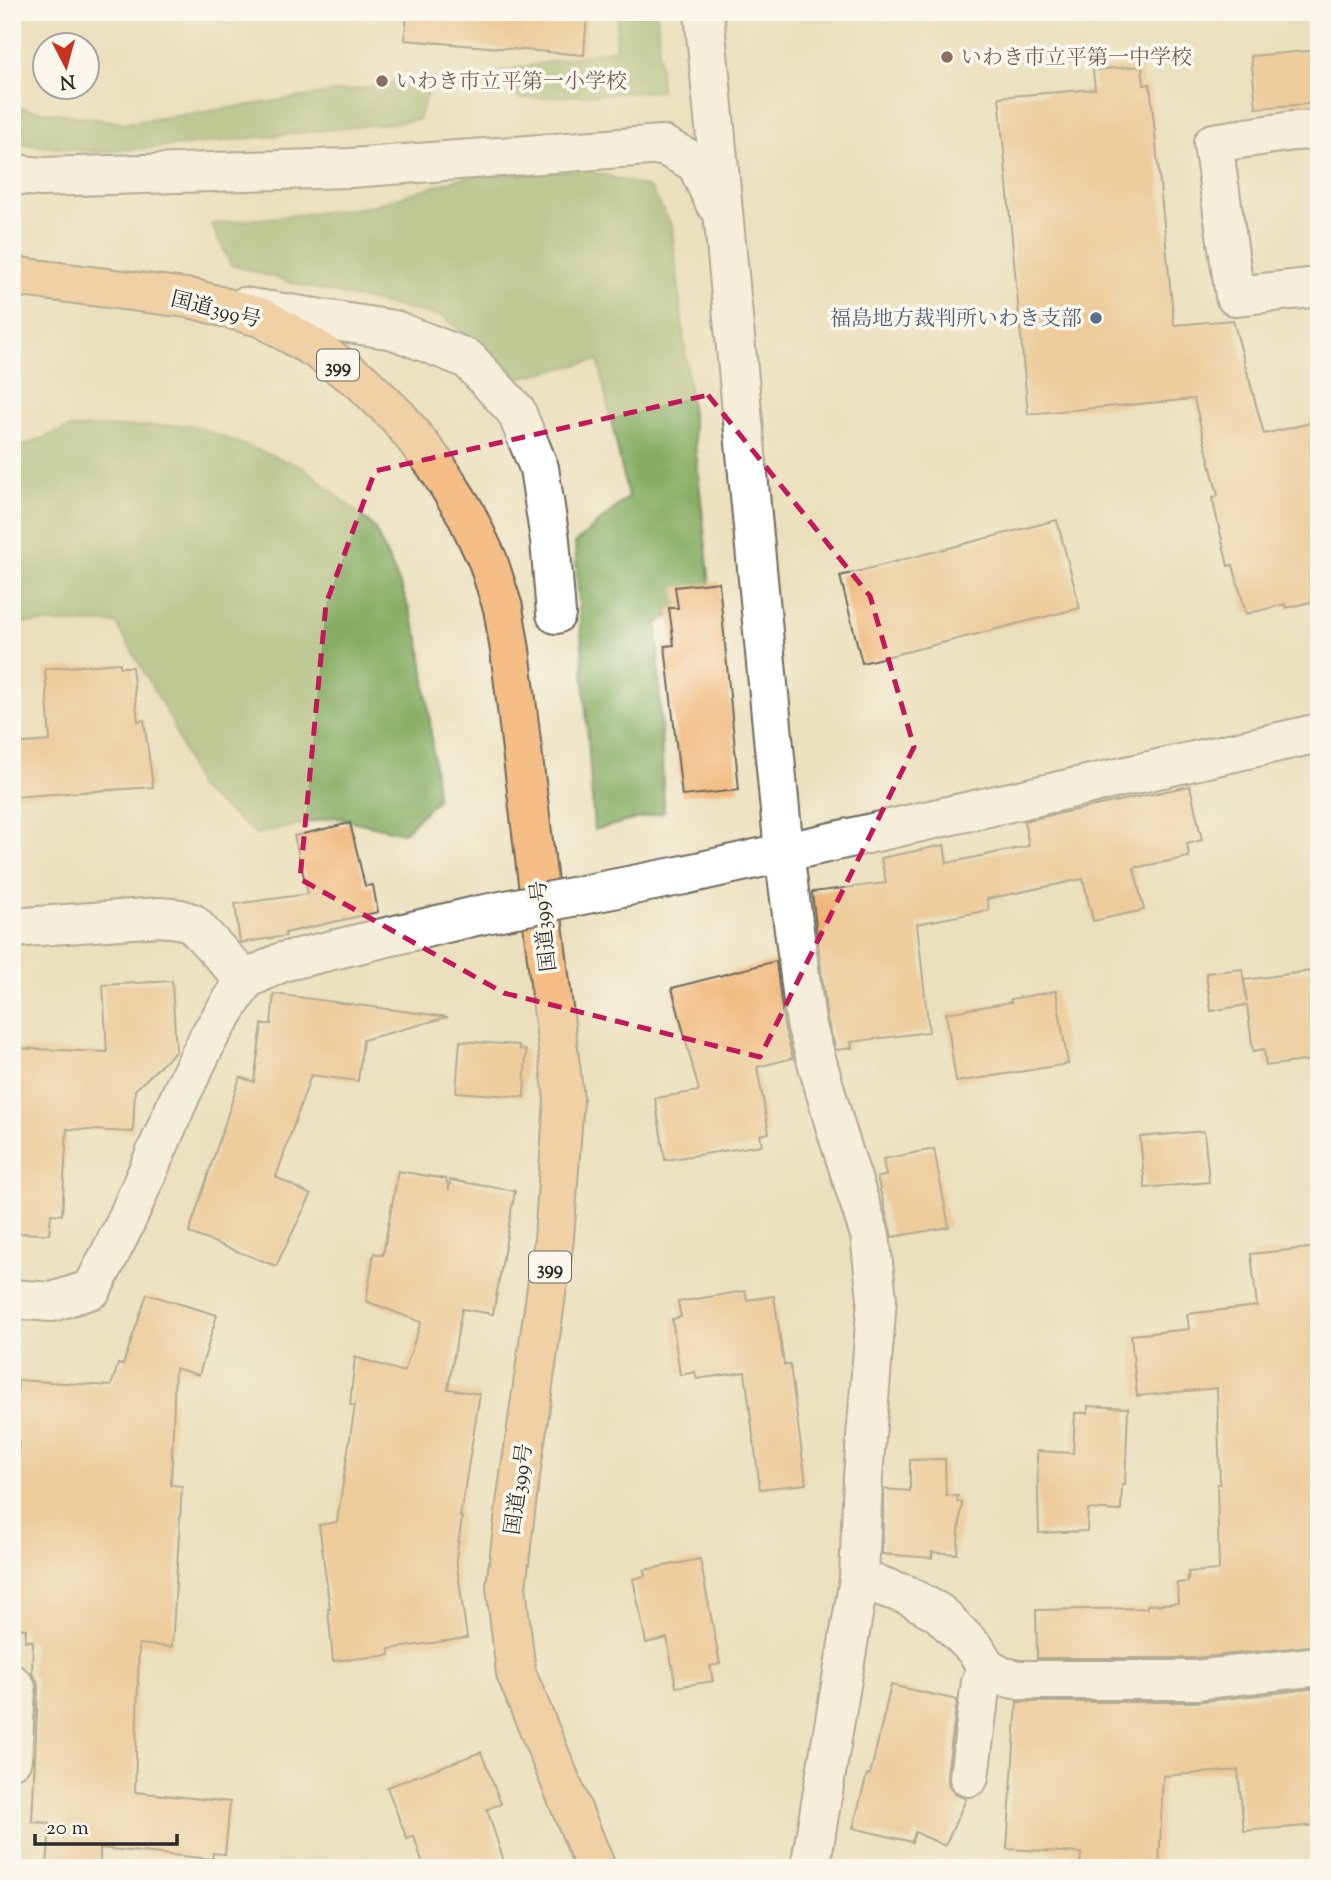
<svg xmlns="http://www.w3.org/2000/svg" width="1331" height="1880" font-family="'Sorts Mill Goudy','Noto Serif JP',serif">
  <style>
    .forest { fill: #85ac62; stroke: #586c46; stroke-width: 2 }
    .building { fill: #efb272 }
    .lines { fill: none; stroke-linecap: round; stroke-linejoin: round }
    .minor-casing { stroke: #6e6a5e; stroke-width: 42 }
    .highway-casing { stroke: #6e6a5e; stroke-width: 42 }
    .minor { stroke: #fff; stroke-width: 38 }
    .highway { stroke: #f6be87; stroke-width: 38 }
    .minor-bridge-casing { stroke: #6e6a5e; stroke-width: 42; stroke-linecap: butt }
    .minor-bridge { stroke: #fff; stroke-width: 38 }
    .marked { fill: none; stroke: #c2185b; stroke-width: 5; stroke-dasharray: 14 9; stroke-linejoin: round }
    .education-dot { fill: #8d6e63; stroke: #fbf7ec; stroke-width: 2.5 }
    .service-dot { fill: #5c6f8a; stroke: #fbf7ec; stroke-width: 2.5 }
    .labels { text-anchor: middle; stroke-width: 7; stroke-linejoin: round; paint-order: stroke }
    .shield { fill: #fbf7ec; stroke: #696865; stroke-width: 2 }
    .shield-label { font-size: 19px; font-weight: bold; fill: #2b2b2b }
    .education-label { font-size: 21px; fill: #785e54; stroke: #fbf7ec; text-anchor: start }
    .street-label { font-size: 21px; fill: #2b2b2b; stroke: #fbf7ec }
    .service-label { font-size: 21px; fill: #4e5e75; stroke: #fbf7ec; text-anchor: end }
  </style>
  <rect width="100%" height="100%" fill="#fbf7ec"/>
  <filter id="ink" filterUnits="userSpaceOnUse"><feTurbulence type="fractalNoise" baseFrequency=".0143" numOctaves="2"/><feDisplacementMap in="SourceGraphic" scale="14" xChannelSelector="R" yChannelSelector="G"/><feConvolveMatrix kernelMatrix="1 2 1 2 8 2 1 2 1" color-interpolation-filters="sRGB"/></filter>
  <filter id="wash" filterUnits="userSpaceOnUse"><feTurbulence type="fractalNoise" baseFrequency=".00686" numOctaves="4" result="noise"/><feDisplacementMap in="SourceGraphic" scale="28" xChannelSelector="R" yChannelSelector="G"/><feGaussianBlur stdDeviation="1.57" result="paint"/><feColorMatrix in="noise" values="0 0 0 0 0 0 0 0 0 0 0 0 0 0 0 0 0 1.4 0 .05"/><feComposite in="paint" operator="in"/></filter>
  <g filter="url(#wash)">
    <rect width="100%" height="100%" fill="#ebe0bd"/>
    <g class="forest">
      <path d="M 618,12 L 657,12 L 661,91 L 519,99 L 502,71 L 615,49 Z"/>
      <path d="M 432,78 L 418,120 L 188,145 L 99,152 L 12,143 L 12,107 L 127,123 Z"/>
      <path d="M 587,170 L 650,188 L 672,226 L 711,595 L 657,623 L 664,812 L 594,830 L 575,543 L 628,497 L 598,360 L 519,378 L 443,317 L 304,286 L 231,265 L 211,224 L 367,207 L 464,177 Z"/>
      <path d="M 191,425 L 305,468 L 374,527 L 402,589 L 420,642 L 430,720 L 437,799 L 403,833 L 334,817 L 256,834 L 198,788 L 170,718 L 116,623 L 12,623 L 12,450 L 68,428 Z"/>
    </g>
    <g id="blocks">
      <g class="building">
        <path d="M 407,12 L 587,12 L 584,55 L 405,40 Z"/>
        <path d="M 1319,50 L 1319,103 L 1256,108 L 1251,56 Z"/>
        <path d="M 1142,66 L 1144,85 L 1150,84 L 1174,325 L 1233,320 L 1264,434 L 1319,421 L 1319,600 L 1286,608 L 1285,604 L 1246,614 L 1233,565 L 1228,566 L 1212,498 L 1218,496 L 1194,399 L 1028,414 L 999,97 L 1095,89 L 1093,70 Z"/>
        <path d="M 1057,520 L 1080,608 L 862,663 L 840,576 Z"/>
        <path d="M 719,582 L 739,790 L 682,796 L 665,646 L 674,645 L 669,608 L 678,608 L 675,587 Z"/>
        <path d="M 120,663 L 120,667 L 132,667 L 138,721 L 144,720 L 153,787 L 12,797 L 12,744 L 50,741 L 45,669 Z"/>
        <path d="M 1190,786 L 1202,840 L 1187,844 L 1189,857 L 1134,868 L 1144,910 L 1093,921 L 1083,879 L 987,899 L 989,910 L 917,924 L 929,1032 L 851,1042 L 852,1048 L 836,1050 L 827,1019 L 812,892 L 886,883 L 881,858 L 944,845 L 947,863 L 1029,846 L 1024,821 Z"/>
        <path d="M 350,823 L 365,886 L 373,885 L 378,912 L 285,933 L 286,936 L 240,943 L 235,904 L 308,894 L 294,836 Z"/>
        <path d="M 776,961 L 784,1026 L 793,1058 L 757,1067 L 769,1133 L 760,1135 L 762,1145 L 665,1160 L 655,1098 L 699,1091 L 672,988 Z"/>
        <path d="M 1242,969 L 1247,1002 L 1244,980 L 1319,970 L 1319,1059 L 1266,1066 L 1264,1049 L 1253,1051 L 1247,1005 L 1211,1011 L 1206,973 Z"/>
        <path d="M 172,981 L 176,1051 L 135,1090 L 133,1132 L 67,1129 L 62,1215 L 51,1214 L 49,1234 L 12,1233 L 12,1048 L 107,1052 L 103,985 Z"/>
        <path d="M 1056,991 L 1068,1064 L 956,1082 L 946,1013 L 1011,1002 L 1011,999 Z"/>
        <path d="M 274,994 L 448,1017 L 363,1040 L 358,1081 L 311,1075 L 276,1177 L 311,1195 L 276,1266 L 189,1233 L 240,1077 L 254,1082 L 262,1024 L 271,1024 Z"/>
        <path d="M 460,1041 L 519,1045 L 519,1049 L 526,1050 L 524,1097 L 456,1092 Z"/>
        <path d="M 1204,1131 L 1209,1182 L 1145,1188 L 1140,1137 Z"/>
        <path d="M 934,1149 L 949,1227 L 892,1237 L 877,1177 L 886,1176 L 883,1159 Z"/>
        <path d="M 398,1171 L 446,1179 L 449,1190 L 450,1180 L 515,1191 L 493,1314 L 462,1309 L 448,1389 L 480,1394 L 460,1517 L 462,1517 L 456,1559 L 467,1638 L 389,1649 L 390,1655 L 333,1661 L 328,1609 L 330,1609 L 319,1525 L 337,1522 L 355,1405 L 350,1405 L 355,1357 L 404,1372 L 421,1322 L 366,1301 L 374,1253 L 383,1255 Z"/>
        <path d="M 1319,1247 L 1319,1645 L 1195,1658 L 1037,1658 L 1036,1610 L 1147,1608 L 1147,1605 L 1178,1603 L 1177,1583 L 1188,1582 L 1188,1572 L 1219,1570 L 1217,1484 L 1220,1484 L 1217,1388 L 1137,1396 L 1131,1335 L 1189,1329 L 1187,1314 L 1257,1306 L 1251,1254 Z"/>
        <path d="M 745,1291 L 747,1300 L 774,1296 L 784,1365 L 790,1365 L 806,1484 L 760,1489 L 745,1372 L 697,1379 L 695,1372 L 680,1375 L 672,1319 L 681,1317 L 678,1302 Z"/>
        <path d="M 147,1294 L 217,1315 L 199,1375 L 175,1368 L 171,1485 L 182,1486 L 172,1647 L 139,1644 L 135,1792 L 230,1802 L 225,1854 L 213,1853 L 212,1859 L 100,1848 L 100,1868 L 47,1868 L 50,1823 L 32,1822 L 38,1689 L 37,1681 L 32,1673 L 33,1641 L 25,1641 L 26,1629 L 12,1628 L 12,1520 L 14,1520 L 19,1437 L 14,1437 L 18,1380 L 111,1386 L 118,1364 L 123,1365 Z"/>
        <path d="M 1088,1406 L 1128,1408 L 1125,1485 L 1122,1485 L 1121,1511 L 1088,1509 L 1087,1531 L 1039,1533 L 1037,1451 L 1073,1453 L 1075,1413 L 1088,1413 Z"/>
        <path d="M 945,1459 L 946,1495 L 958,1496 L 957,1502 L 962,1502 L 957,1554 L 932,1552 L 932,1558 L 882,1554 L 884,1489 L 910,1491 L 910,1460 Z"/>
        <path d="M 700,1559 L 720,1664 L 710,1666 L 713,1681 L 676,1687 L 667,1638 L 646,1643 L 633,1579 L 645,1576 L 644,1570 Z"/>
        <path d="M 891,1685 L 957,1700 L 947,1775 L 949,1786 L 955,1794 L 966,1799 L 945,1846 L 915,1832 L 912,1842 L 853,1828 L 867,1774 L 870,1775 Z"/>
        <path d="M 1319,1688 L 1319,1825 L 1244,1831 L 1238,1770 L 1163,1776 L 1159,1868 L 1080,1868 L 1081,1853 L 1007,1849 L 1017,1702 L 1196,1702 Z"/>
        <path d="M 481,1752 L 501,1804 L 487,1809 L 506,1868 L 424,1868 L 414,1836 L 407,1839 L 387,1787 Z"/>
      </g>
    </g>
  </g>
  <g filter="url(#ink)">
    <use href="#blocks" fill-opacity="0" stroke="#6e6a5e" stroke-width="2"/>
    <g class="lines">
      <defs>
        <g id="minor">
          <path d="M 704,12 L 784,852 L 806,1023 L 836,1129 L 870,1235 L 877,1299 L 863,1476 L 859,1579 L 810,1868"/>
          <path d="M 1319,130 L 1293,131 L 1213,143 L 1235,296 L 1319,287"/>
          <path d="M 12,174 L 41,177 L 350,168 L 662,145 L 696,163 L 715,203"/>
          <path d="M 244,307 L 394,330 L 468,359 L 516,411 L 539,468 L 550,540 L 556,614"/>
          <path d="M 684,875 L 1319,733"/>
          <path d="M 12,928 L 160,917 L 180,919 L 192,923 L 245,980"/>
          <path d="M 12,1299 L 52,1302 L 92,1289 L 124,1226 L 182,1092 L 210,1035 L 245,980 L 282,962 L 480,915"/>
          <path d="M 859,1579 L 907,1595 L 939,1613 L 976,1650 L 987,1668 L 1000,1676 L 1019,1680 L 1196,1680 L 1319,1666"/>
          <path d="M 12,1684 L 16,1688 L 12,1759"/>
          <path d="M 969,1777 L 981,1682 L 987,1668"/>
        </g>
        <path id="highway" d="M 12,276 L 194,299 L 263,318 L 316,349 L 361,381 L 399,418 L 435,464 L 465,512 L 488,561 L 503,608 L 510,650 L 564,1099 L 554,1239 L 516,1504 L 506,1587 L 516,1673 L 596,1868"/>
      </defs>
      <use href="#minor" class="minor-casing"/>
      <use href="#highway" class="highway-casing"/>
      <use href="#minor" class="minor"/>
      <use href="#highway" class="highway"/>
      <defs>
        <path id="minor-bridge" d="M 480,915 L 684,875"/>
      </defs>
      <use href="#minor-bridge" class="minor-bridge-casing"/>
      <use href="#minor-bridge" class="minor-bridge"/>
    </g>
  </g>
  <path d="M0 0H1331V1880H0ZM 708,395 L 870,596 L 914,747 L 760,1057 L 504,993 L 300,879 L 326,604 L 375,471 Z" fill="#ebe0bd" fill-opacity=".55" fill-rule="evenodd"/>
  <path class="marked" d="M 708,395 L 870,596 L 914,747 L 760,1057 L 504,993 L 300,879 L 326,604 L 375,471 Z"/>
  <g class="education-dot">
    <circle cx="947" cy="57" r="7"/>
    <circle cx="382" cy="81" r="7"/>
  </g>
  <circle class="service-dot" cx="1096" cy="318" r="7"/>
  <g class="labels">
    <g class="shield">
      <rect x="317" y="349.5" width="42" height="31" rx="5"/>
      <rect x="529" y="1251.5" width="42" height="31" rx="5"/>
    </g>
    <g class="shield-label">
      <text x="338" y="372">399</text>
      <text x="550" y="1274">399</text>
    </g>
    <g class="education-label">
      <text x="961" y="64">いわき市立平第一中学校</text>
      <text x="396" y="88">いわき市立平第一小学校</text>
    </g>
    <g class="street-label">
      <text transform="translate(216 309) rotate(14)" y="7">国道399号</text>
      <text transform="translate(543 926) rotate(-97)" y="7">国道399号</text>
      <text transform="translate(518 1489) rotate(-82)" y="7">国道399号</text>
    </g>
    <g class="service-label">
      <text x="1082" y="325">福島地方裁判所いわき支部</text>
    </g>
  </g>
  <rect width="1331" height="1880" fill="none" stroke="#fbf7ec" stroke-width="42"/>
  <g transform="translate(66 66) rotate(174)"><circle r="33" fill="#fbf7ec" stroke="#a8a59f" stroke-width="2"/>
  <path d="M0-5L12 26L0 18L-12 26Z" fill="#c8321e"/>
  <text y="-10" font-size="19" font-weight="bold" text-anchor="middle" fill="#2b2b2b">N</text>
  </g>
  <path d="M35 1834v10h142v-10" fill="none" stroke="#2b2b2b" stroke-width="3.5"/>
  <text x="46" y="1834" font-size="21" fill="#2b2b2b" stroke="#fbf7ec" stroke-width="5" paint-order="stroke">20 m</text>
</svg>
